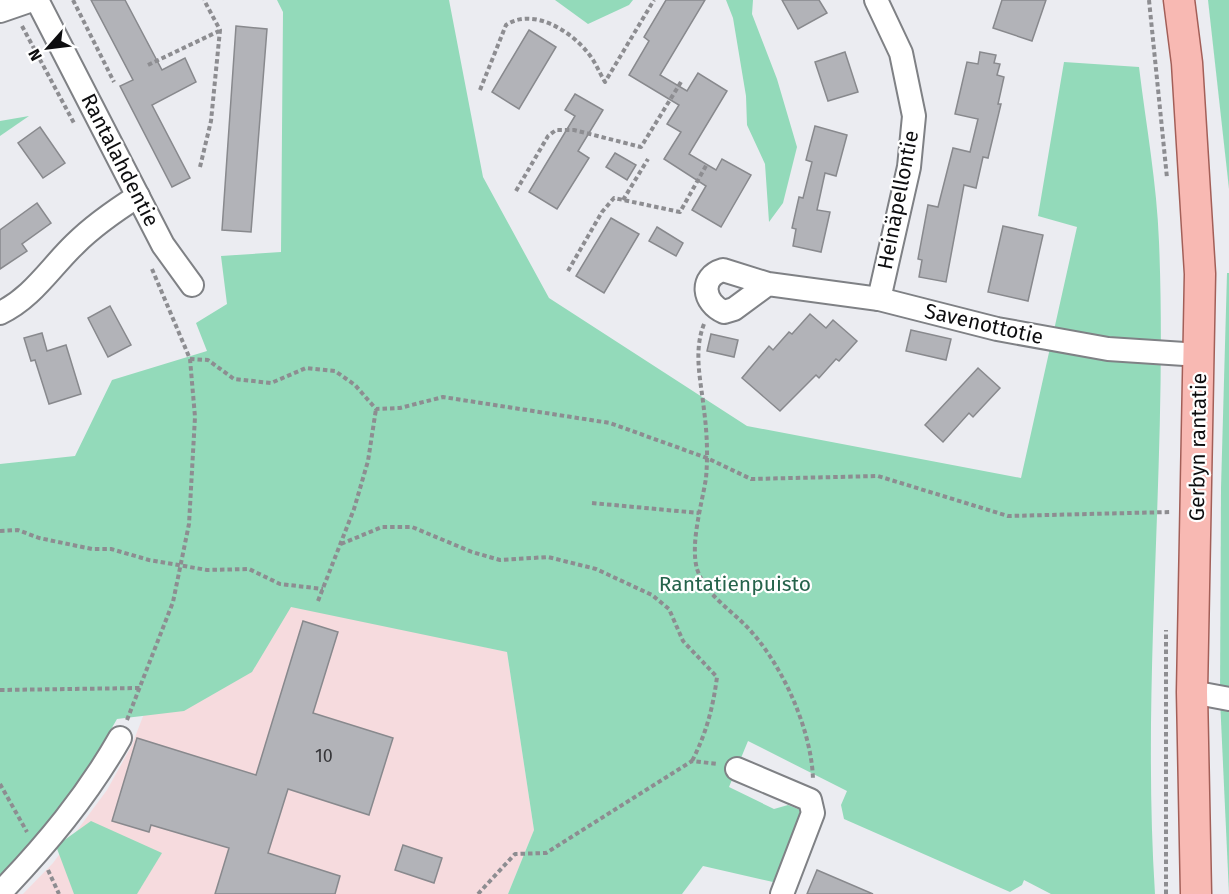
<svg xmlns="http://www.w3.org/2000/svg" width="1229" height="894" font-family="'Fira Sans',sans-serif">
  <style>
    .education { fill: #f6dbde }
    .green { fill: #93daba }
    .building { fill: #b2b3b8; stroke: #88898d; stroke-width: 1.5 }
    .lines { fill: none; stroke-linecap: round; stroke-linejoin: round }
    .minor-casing { stroke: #7f8185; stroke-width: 26 }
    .major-casing { stroke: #a35f58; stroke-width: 33 }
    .path { stroke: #8d8d91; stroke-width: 4; stroke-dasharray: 4.5 3; stroke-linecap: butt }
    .minor { stroke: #fff; stroke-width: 22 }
    .major { stroke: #f8b9b3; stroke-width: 30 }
    .labels { text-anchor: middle; stroke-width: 4.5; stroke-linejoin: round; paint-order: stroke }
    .number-label { font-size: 18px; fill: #363639 }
    .street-label { font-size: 21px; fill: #0d0d0f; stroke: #fff }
    .park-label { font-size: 21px; fill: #25634b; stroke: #fff }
  </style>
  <rect width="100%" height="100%" fill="#ebecf1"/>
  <path class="education" d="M 208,586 L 507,652 L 534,830 L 508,894 L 23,894 L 53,863 L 107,790 L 132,745 L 190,594 Z"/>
  <g class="green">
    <path d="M 277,0 L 449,0 L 483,177 L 549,298 L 747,426 L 1021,478 L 1077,227 L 1038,216 L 1064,62 L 1139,67 C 1146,125 1157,184 1159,242 C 1168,459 1141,677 1155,894 L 1051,894 L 1024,880 L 1022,885 L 1010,892 L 844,819 L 841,805 L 847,791 L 748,741 L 729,787 L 774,809 L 788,805 L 803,811 L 773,882 L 703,866 L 682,894 L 508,894 L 534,830 L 507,652 L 291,607 L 252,672 L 184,711 L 117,719 C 83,779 47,829 0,879 L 0,464 L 75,456 L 112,380 L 207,351 L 196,323 L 227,304 L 221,256 L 281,252 L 283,12 Z"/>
    <path d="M 555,0 L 633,0 L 629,5 L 588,24 Z"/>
    <path d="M 726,0 L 753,0 L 752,14 L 777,79 L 797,147 L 783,203 L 769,222 L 765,164 L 747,125 L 746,96 L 733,18 Z"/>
    <path d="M 1208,0 L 1229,0 L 1229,189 Z"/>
    <path d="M 29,116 L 0,136 L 0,121 Z"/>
    <path d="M 1227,273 L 1229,273 L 1229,894 L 1220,699 L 1221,488 Z"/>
    <path d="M 91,821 L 162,853 L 137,894 L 74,894 L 56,846 Z"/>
  </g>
  <g class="building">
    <path d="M 91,0 L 125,0 L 162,70 L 185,58 L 196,82 L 152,105 L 190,178 L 172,187 L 120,86 L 133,80 Z"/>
    <path d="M 666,0 L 705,0 L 660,75 L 687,91 L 698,73 L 727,91 L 689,154 L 716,170 L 722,159 L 751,175 L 721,227 L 692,210 L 706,186 L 664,159 L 681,132 L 667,124 L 679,105 L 629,75 L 649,41 L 644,37 Z"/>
    <path d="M 782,0 L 819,0 L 827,13 L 798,29 Z"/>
    <path d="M 1002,0 L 1046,0 L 1032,41 L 993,28 Z"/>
    <path d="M 236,26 L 267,29 L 251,232 L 222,230 Z"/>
    <path d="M 529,30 L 556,47 L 519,109 L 492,92 Z"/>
    <path d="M 845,52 L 858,92 L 828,101 L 815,62 Z"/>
    <path d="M 980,52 L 996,55 L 994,63 L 1000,64 L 997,75 L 1004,77 L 998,104 L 1001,104 L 988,158 L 983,157 L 976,188 L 964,185 L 946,282 L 919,277 L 922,260 L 918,259 L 928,205 L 938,207 L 953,148 L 970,152 L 978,119 L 955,114 L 967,62 L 978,64 Z"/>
    <path d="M 575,94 L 603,110 L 578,151 L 589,158 L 557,209 L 529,192 L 575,116 L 565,110 Z"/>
    <path d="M 815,126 L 847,135 L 836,176 L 825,173 L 817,210 L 830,212 L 821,252 L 793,246 L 796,229 L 792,228 L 799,197 L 803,198 L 812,162 L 806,160 Z"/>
    <path d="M 40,127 L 65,163 L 43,178 L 18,143 Z"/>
    <path d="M 615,153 L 636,165 L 627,180 L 606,167 Z"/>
    <path d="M 37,203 L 51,223 L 22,244 L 27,251 L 0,269 L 0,230 Z"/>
    <path d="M 611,218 L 639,234 L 604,293 L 576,276 Z"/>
    <path d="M 1003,226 L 1043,235 L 1028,301 L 988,292 Z"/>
    <path d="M 657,227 L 683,243 L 676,256 L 649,241 Z"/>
    <path d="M 110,306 L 131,345 L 108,357 L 88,318 Z"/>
    <path d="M 810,314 L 826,328 L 833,320 L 857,341 L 839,361 L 836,359 L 819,378 L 816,375 L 780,411 L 742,378 L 769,346 L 773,350 L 789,332 L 792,334 Z"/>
    <path d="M 911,330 L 951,339 L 946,360 L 906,351 Z"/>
    <path d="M 42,333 L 47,351 L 66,345 L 81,394 L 49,404 L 35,360 L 31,361 L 24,338 Z"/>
    <path d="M 711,334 L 738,340 L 734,357 L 707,351 Z"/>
    <path d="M 978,368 L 1000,388 L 973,417 L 969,413 L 943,442 L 925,425 Z"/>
    <path d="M 303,621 L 338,632 L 313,713 L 393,738 L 369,815 L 288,789 L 268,853 L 340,876 L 335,894 L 215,894 L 229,848 L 151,825 L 149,832 L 112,821 L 137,738 L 256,775 Z"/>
    <path d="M 403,845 L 442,858 L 434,883 L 395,870 Z"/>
    <path d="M 817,870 L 873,894 L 807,894 Z"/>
  </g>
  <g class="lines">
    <defs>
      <g id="minor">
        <path d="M 37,0 L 163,245 L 192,285"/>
        <path d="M 876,0 L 901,53 L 914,116 L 909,167 L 879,299"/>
        <path d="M 0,11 L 32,0"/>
        <path d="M 768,284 L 734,309 L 724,312 C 703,303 699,277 723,270 L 768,284 L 879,299 L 997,329 L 1108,349 L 1200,355"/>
        <path d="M 0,313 C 32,298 50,268 75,244 C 94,225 116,210 138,196"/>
        <path d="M 1192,692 L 1229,699"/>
        <path d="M 737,769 L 810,800 L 813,813 L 782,894"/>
        <path d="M 0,893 C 46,845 87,796 120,738"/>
      </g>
      <path id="major" d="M 1179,0 L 1187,63 L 1200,274 L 1192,692 L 1196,894"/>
    </defs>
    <use href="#minor" class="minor-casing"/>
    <use href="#major" class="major-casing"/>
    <g class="path">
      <path d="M 73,0 L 114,82"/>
      <path d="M 1149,0 L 1167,178"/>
      <path d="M 22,26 L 75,125"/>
      <path d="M 148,65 L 219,31"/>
      <path d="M 480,90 L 506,25 C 533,7 571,31 588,53 C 595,61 599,72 605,82 L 654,0"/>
      <path d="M 200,167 L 211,121 L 220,30 L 204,0"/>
      <path d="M 516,191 L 548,136 L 556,130 L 574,130 L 641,147 L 681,82"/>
      <path d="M 623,200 L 648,159"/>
      <path d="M 568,271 L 602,212 L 614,198 L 680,212 L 707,164"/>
      <path d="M 704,324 C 693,352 701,381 704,410 C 707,432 708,456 706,478 C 702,504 690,543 697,569 C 705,593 727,607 744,624 C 780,659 812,729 813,780"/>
      <path d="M 190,359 L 208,360 L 234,379 L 271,383 L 306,368 L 335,371 L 355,385 L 376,409 L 400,408 L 443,397 L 610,423 L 707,458 L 751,479 L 878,476 L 1008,516 L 1170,512"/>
      <path d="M 592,503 L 699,513"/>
      <path d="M 0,531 L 18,530 L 39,538 L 92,549 L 111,549 L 149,560 L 207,570 L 249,569 L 280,584 L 323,589"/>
      <path d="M 341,544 L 382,527 L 412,527 L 472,552 L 500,560 L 548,557 L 596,569 L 652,595 L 669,609 L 683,641 L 717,677 C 713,708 706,734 692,761"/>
      <path d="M 318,601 L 354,509 L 368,461 L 376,409"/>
      <path d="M 0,690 L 140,688"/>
      <path d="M 127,720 L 173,602 L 189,524 L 195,417 L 190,359 L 152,269"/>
      <path d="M 0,784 L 27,832"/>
      <path d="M 48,870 L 59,894"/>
      <path d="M 478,894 L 515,854 L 546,853 L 692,761 L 718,764"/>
      <path d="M 1166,894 L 1166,630"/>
    </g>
    <use href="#minor" class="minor"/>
    <use href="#major" class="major"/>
  </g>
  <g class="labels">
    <g class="number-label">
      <text x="324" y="762">10</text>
    </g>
    <g class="street-label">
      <text transform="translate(120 160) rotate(63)" y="7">Rantalahdentie</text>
      <text transform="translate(898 200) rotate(-79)" y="7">Heinäpellontie</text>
      <text transform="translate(984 324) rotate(13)" y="7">Savenottotie</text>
      <text transform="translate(1198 447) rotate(-89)" y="7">Gerbyn rantatie</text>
    </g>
    <g class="park-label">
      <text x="735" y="591">Rantatienpuisto</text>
    </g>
  </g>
  <g transform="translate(48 48) rotate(242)" stroke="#ffffff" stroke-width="4.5" paint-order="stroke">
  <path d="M0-4.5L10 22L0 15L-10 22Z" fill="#0d0d0f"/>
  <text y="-9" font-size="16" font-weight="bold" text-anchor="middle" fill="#0d0d0f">N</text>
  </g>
</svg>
